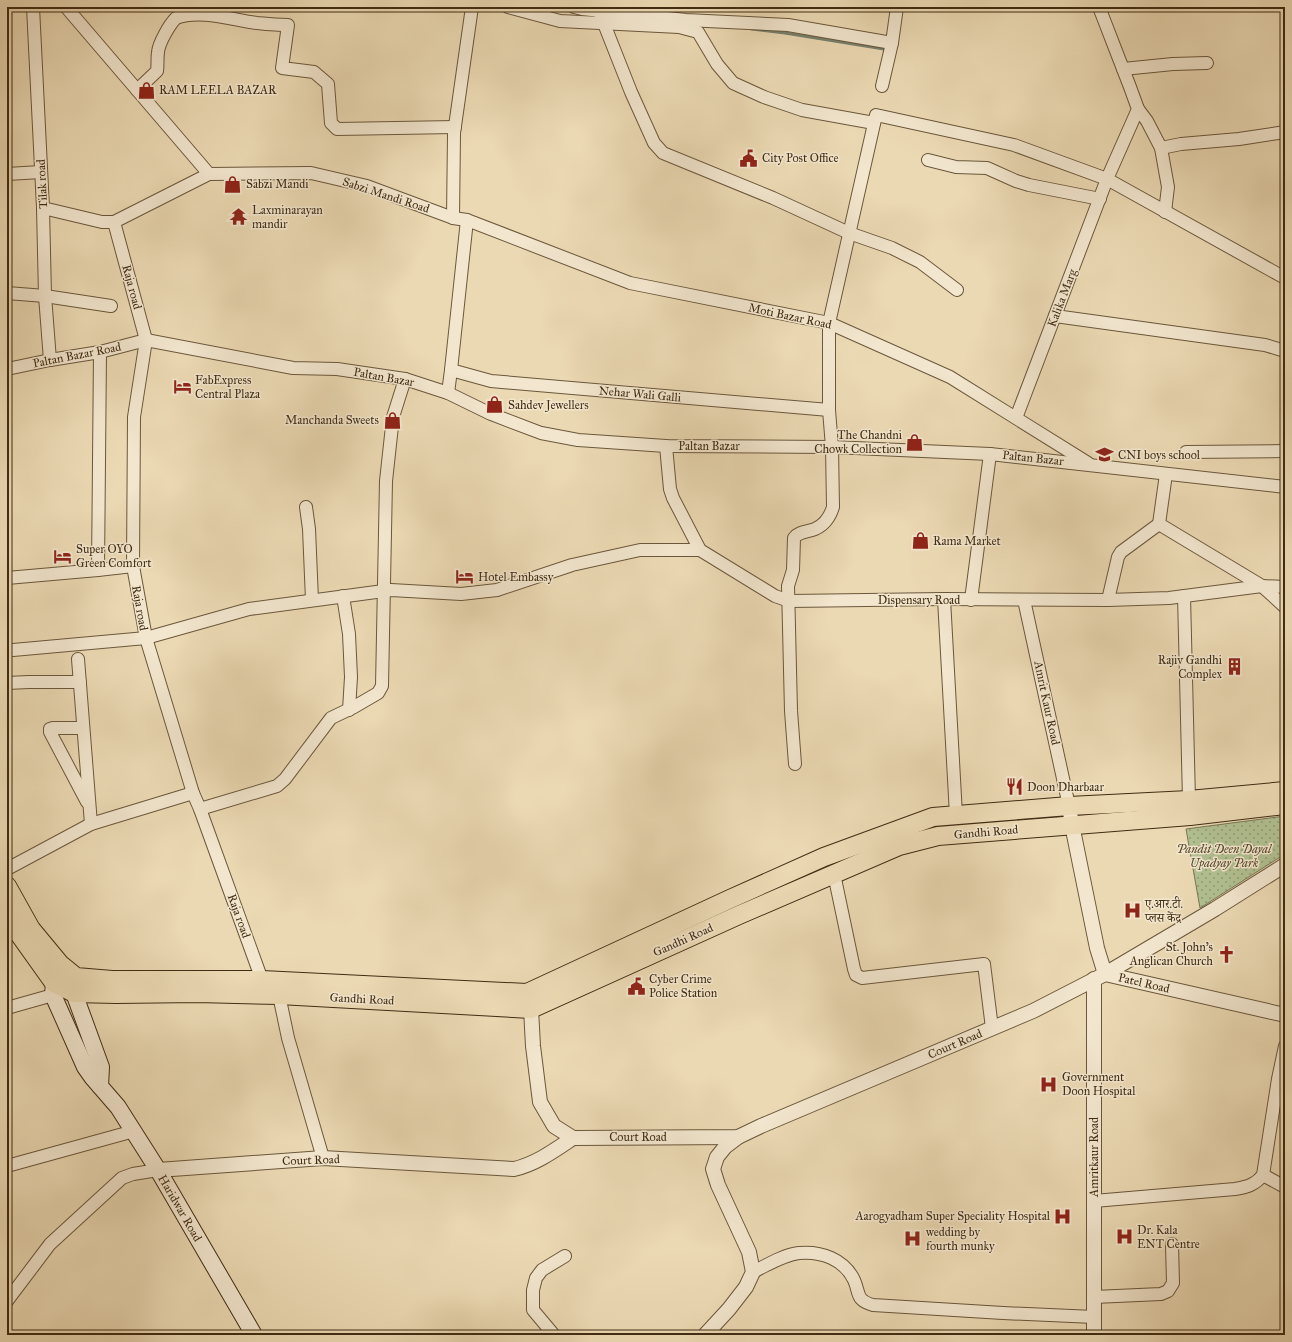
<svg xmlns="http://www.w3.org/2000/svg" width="1292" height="1342" font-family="'IM FELL Great Primer','Noto Serif Devanagari',serif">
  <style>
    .park { fill: url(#park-dots); stroke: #787652 }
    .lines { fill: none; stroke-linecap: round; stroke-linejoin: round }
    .stream { stroke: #75816d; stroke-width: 3 }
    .minor-casing { stroke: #6b573b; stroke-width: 14 }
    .tertiary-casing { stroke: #6b573b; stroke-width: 16 }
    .secondary-casing { stroke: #402c13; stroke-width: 18 }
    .primary-casing { stroke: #402c13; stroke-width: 20 }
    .minor { stroke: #f2e6ce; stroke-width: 12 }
    .tertiary { stroke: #f2e6ce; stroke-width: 14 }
    .secondary { stroke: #f2e6ce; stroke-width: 16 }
    .primary { stroke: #ebd9b3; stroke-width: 18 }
    .labels { text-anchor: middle; stroke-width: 3; stroke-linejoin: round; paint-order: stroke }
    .poi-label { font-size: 12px; fill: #402c13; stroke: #f2e6ce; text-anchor: start }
    .street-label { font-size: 12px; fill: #402c13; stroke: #f2e6ce }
    .park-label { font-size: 12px; font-style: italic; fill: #574a2c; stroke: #f2e6ce }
  </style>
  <defs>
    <pattern id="park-dots" width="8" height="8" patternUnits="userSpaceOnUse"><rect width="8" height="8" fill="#b1c091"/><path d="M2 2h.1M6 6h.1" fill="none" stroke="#919c75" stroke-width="1.8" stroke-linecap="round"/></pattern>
  </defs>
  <rect width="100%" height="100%" fill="#ebd9b3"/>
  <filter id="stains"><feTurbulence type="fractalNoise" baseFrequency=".005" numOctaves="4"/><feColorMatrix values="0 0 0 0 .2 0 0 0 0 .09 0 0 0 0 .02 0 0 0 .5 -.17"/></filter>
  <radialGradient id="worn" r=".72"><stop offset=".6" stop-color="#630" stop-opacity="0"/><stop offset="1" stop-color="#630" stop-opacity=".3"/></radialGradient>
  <path class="park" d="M 1285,816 L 1285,854 L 1200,908 L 1186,829 Z"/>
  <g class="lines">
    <path class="stream" d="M 752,29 L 785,33 L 884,49"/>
    <defs>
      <g id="minor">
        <path d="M 33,7 L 43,208 L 45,296 L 50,360"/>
        <path d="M 66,7 L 209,174"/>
        <path d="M 508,7 L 560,21 L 679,27 L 698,32 L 717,64 L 733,83 L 764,97 L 802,110 L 874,123"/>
        <path d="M 574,7 L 582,9 L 686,20 L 788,25 L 892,43"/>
        <path d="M 599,11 L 631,92 L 654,143 L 663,153 L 773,198 L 849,233 L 892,248 L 920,262 L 957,290"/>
        <path d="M 1123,69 L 1173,64 L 1207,63"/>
        <path d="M 882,86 L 892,43 L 897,7"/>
        <path d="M 137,90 L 157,71 C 158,65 157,59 158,52 C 159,43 169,25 176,18 C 200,9 233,20 257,23 C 267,24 278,25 288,25 L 282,68 L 314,72 L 328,84 L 331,123 L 337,129 L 455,127"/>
        <path d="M 1138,109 L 1147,121 L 1161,148 L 1168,187 L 1165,212"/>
        <path d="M 1161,148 L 1181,144 L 1239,139 L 1285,132"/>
        <path d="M 928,160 L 956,167 L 987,168 L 1016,181 L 1029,185 L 1100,199"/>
        <path d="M 7,174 L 41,172"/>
        <path d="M 43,208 L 102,222 L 114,222 L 209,174 L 311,173 L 367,186 L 453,218 L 467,220 L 630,283 L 829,323 L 950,377 L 1088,463"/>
        <path d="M 453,218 L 454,133 L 472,7"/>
        <path d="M 114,222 L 146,340 L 134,417 L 133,566 L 146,638 L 193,793 L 200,809 L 262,980"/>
        <path d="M 7,293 L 45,296 L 111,306"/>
        <path d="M 1055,316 L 1265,345 L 1285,351"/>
        <path d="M 7,369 L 50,360 L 100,352 L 146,340 L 293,368 L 337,369 L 405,379 L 448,393 L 491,414 L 541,433 L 578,440 L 666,446 L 832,447 L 990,454 L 1285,487"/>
        <path d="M 451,370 L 491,381 L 829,410"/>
        <path d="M 448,393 L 451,370 L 467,220"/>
        <path d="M 1016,418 L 1107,179 L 1138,109 L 1130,87 L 1099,7"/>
        <path d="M 666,446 L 670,489 L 673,498 L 700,550 L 775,596 L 789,601 L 944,599 L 1108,600 L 1169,598 L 1262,586 L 1285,587"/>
        <path d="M 1186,452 L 1285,451"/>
        <path d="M 1166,474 L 1159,524 L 1262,586 L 1285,607"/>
        <path d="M 306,507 L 309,529 L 312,600"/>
        <path d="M 98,570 L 100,352"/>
        <path d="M 7,578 L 98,570 L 133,566"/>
        <path d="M 343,596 L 349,634 L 351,677 L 349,710"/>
        <path d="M 1184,596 L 1189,800"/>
        <path d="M 944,599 L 956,815"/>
        <path d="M 971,600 L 990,454"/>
        <path d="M 1024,600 L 1069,806"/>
        <path d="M 1108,600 L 1118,557 L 1121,552 L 1159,524"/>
        <path d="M 13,650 L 146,638 L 249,609 L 391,590 L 461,594 L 497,590 L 572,565 L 640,550 L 700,550"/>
        <path d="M 78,659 L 91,824"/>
        <path d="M 7,683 L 29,682 L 80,682"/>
        <path d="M 83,728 L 53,728 L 50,729 L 50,732 L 87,802"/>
        <path d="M 795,764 L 791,711 L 788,586 L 793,570 L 794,538 C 799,531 808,532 815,529 C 824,525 830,517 833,507 L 832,447 L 829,410 L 829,323 L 876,115 L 1014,145 L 1107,179 L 1285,278"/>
        <path d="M 200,809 L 277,786 L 285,779 L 331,718 L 354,707 L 378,693 L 382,686 L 386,481 L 393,417 L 405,379"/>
        <path d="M 7,869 L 91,824 L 193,793"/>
        <path d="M 834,874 L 854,969 L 856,975 L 862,978 L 984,964 L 992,1028"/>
        <path d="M 279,995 L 288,1038 L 323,1158"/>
        <path d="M 7,1008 L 53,995"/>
        <path d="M 7,1166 L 134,1131"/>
        <path d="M 1263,1175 L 1285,1187"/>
        <path d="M 1094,1201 L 1235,1189 C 1247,1187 1255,1185 1263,1175 L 1278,1079 L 1285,1046"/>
        <path d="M 753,1272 C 767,1265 783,1255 799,1253 C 821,1251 844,1259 854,1280 C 860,1293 855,1300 873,1305 L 1003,1313 L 1094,1317"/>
        <path d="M 1094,1297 L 1161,1294 L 1168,1291 L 1173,1283 L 1172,1244"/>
        <path d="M 7,1301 L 50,1244 L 122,1178 L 133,1174 L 158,1170"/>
        <path d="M 554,1335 L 533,1310 L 533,1290 L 536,1278 L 542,1270 L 565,1256"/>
      </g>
      <g id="tertiary">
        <path d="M 1069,806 L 1072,825 L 1097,948 L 1105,974 L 1285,1015"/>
        <path d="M 1094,979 L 1094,1335"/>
        <path d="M 529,999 L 531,1009 L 533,1046 L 540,1102 L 554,1126 L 573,1138"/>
        <path d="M 158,1170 L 323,1158 L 514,1169 C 536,1164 555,1150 573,1138 L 738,1137 L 761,1126 L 1033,1011 L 1105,974 L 1215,909 L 1285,865"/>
        <path d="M 705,1335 L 729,1309 L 746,1287 L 753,1272 L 749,1252 L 718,1185 L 713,1169 L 717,1157 L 725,1147 L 738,1137"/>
      </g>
      <g id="secondary">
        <path d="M 58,971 L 54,983 L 53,995 L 85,1067 L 92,1077 L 118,1107 L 158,1170 L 254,1335"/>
        <path d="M 76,981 L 74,993 L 101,1067 L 100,1086"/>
      </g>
      <g id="primary">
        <path d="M 7,886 L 31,929 L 60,964 L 76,977 L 112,980 L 262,980 L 527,993 L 730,899 L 824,857 L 933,817 L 1069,806 L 1189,800 L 1285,791"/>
        <path d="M 7,917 L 54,983 L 74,993 L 116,994 L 197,993 L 279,995 L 531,1009 L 739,915 L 899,846 L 938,836 L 1190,816 L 1285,805"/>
      </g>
    </defs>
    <use href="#minor" class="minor-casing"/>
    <use href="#tertiary" class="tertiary-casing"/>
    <use href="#secondary" class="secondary-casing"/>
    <use href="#primary" class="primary-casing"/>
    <use href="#minor" class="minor"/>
    <use href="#tertiary" class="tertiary"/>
    <use href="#secondary" class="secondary"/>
    <use href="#primary" class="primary"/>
  </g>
  <defs>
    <symbol id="shop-bare" viewBox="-9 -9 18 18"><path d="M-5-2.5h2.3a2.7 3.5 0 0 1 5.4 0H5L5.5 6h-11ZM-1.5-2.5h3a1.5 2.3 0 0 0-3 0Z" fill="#8f2418" stroke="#f2e6ce" stroke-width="2.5" paint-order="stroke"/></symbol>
    <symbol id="civic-bare" viewBox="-9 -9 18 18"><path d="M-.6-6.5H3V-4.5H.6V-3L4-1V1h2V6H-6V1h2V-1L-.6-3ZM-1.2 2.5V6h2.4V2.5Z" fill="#8f2418" stroke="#f2e6ce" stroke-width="2.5" paint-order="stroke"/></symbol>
    <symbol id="temple-bare" viewBox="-9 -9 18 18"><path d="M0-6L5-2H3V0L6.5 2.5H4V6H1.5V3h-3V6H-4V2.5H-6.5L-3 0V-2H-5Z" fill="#8f2418" stroke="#f2e6ce" stroke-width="2.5" paint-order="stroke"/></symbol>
    <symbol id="hotel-bare" viewBox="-9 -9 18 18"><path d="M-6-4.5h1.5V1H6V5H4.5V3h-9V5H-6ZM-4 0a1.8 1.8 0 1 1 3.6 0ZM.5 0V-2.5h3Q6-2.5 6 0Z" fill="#8f2418" stroke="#f2e6ce" stroke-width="2.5" paint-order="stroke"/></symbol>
    <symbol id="school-bare" viewBox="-9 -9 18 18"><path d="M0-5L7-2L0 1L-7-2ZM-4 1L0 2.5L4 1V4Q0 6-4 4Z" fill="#8f2418" stroke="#f2e6ce" stroke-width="2.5" paint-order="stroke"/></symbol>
    <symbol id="building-bare" viewBox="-9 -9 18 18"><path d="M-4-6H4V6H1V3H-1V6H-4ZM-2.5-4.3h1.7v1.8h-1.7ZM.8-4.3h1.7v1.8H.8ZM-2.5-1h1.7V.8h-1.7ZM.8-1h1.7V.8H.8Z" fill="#8f2418" stroke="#f2e6ce" stroke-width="2.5" paint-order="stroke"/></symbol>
    <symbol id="restaurant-bare" viewBox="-9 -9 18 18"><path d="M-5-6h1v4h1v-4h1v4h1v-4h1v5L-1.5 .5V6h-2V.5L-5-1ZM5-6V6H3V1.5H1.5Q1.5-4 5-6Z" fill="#8f2418" stroke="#f2e6ce" stroke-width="2.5" paint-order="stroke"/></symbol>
    <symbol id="hospital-bare" viewBox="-9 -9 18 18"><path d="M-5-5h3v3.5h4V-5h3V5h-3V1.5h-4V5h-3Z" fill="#8f2418" stroke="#f2e6ce" stroke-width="2.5" paint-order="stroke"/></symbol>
    <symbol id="church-bare" viewBox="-9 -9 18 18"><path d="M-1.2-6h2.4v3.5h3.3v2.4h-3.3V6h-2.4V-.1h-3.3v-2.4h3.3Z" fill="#8f2418" stroke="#f2e6ce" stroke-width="2.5" paint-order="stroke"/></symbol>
  </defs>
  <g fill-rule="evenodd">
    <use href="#shop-bare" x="134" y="78" width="25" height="25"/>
    <use href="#civic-bare" x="736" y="146" width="25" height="25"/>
    <use href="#shop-bare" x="220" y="172" width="25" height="25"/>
    <use href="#temple-bare" x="226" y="204" width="25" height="25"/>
    <use href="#hotel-bare" x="170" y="374" width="25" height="25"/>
    <use href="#shop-bare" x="482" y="392" width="25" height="25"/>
    <use href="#shop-bare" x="380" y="408" width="25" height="25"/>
    <use href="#shop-bare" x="902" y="430" width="25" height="25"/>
    <use href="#school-bare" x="1092" y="442" width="25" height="25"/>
    <use href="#shop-bare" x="908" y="528" width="25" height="25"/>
    <use href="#hotel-bare" x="50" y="544" width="25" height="25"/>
    <use href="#hotel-bare" x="452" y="564" width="25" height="25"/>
    <use href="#building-bare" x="1222" y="654" width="25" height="25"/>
    <use href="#restaurant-bare" x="1002" y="774" width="25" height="25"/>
    <use href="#hospital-bare" x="1120" y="898" width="25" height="25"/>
    <use href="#church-bare" x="1214" y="942" width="25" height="25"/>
    <use href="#civic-bare" x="624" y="974" width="25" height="25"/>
    <use href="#hospital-bare" x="1036" y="1072" width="25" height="25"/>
    <use href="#hospital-bare" x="1050" y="1204" width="25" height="25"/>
    <use href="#hospital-bare" x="1112" y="1224" width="25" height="25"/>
    <use href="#hospital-bare" x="900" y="1226" width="25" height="25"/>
  </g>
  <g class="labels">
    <g class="poi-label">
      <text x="159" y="94">RAM LEELA BAZAR</text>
      <text x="762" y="162">City Post Office</text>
      <text x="246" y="188">Sabzi Mandi</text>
      <text x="252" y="214">Laxminarayan<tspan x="252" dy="14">mandir</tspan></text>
      <text x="195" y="384">FabExpress<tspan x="195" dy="14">Central Plaza</tspan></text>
      <text x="508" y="409">Sahdev Jewellers</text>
      <text x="379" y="424" text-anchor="end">Manchanda Sweets</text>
      <text x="902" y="439" text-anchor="end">The Chandni<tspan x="902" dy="14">Chowk Collection</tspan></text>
      <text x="1118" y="459">CNI boys school</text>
      <text x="933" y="545">Rama Market</text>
      <text x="76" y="553">Super OYO<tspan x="76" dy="14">Green Comfort</tspan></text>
      <text x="478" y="581">Hotel Embassy</text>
      <text x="1222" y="664" text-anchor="end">Rajiv Gandhi<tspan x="1222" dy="14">Complex</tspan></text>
      <text x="1027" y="791">Doon Dharbaar</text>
      <text x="1145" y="908">ए.आर.टी.<tspan x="1145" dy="14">प्लस केंद्र</tspan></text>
      <text x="1213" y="951" text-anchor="end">St. John's<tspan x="1213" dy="14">Anglican Church</tspan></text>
      <text x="649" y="983">Cyber Crime<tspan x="649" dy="14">Police Station</tspan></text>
      <text x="1062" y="1081">Government<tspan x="1062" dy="14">Doon Hospital</tspan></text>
      <text x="1050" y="1220" text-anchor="end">Aarogyadham Super Speciality Hospital</text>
      <text x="1137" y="1234">Dr. Kala<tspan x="1137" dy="14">ENT Centre</tspan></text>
      <text x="926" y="1236">wedding by<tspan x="926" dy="14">fourth munky</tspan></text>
    </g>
    <g class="street-label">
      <text transform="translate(42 184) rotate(-93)" y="4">Tilak road</text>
      <text transform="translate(386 195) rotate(18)" y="4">Sabzi Mandi Road</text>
      <text transform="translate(132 287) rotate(75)" y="4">Raja road</text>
      <text transform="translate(1062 298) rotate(-69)" y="4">Kalika Marg</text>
      <text transform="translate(790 316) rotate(12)" y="4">Moti Bazar Road</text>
      <text transform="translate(77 355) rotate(-11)" y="4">Paltan Bazar Road</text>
      <text transform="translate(384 377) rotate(10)" y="4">Paltan Bazar</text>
      <text transform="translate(640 394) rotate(5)" y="4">Nehar Wali Galli</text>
      <text x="709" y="450">Paltan Bazar</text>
      <text transform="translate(1033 458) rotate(6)" y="4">Paltan Bazar</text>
      <text x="919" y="604">Dispensary Road</text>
      <text transform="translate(140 608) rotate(80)" y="4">Raja road</text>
      <text transform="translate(1047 703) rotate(78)" y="4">Amrit Kaur Road</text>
      <text transform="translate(986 832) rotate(-5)" y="4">Gandhi Road</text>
      <text transform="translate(239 916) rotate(70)" y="4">Raja road</text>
      <text transform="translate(683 940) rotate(-24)" y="4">Gandhi Road</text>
      <text transform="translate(1144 983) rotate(13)" y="4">Patel Road</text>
      <text transform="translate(362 999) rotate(3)" y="4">Gandhi Road</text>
      <text transform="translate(955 1044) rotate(-23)" y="4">Court Road</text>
      <text x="638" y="1141">Court Road</text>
      <text transform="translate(1094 1157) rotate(-90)" y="4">Amritkaur Road</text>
      <text transform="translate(311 1160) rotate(-2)" y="4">Court Road</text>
      <text transform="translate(180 1208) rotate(60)" y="4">Haridwar Road</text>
    </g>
    <g class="park-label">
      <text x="1224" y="853">Pandit Deen Dayal<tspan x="1224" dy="14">Upadyay Park</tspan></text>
    </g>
  </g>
  <rect width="1292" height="1342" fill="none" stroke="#ebd9b3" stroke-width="24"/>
  <rect x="8" y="8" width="1276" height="1326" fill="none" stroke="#402c13" stroke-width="2"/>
  <rect x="12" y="12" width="1268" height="1318" fill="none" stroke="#402c13"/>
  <rect width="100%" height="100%" filter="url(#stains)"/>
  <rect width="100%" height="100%" fill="url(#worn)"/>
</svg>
